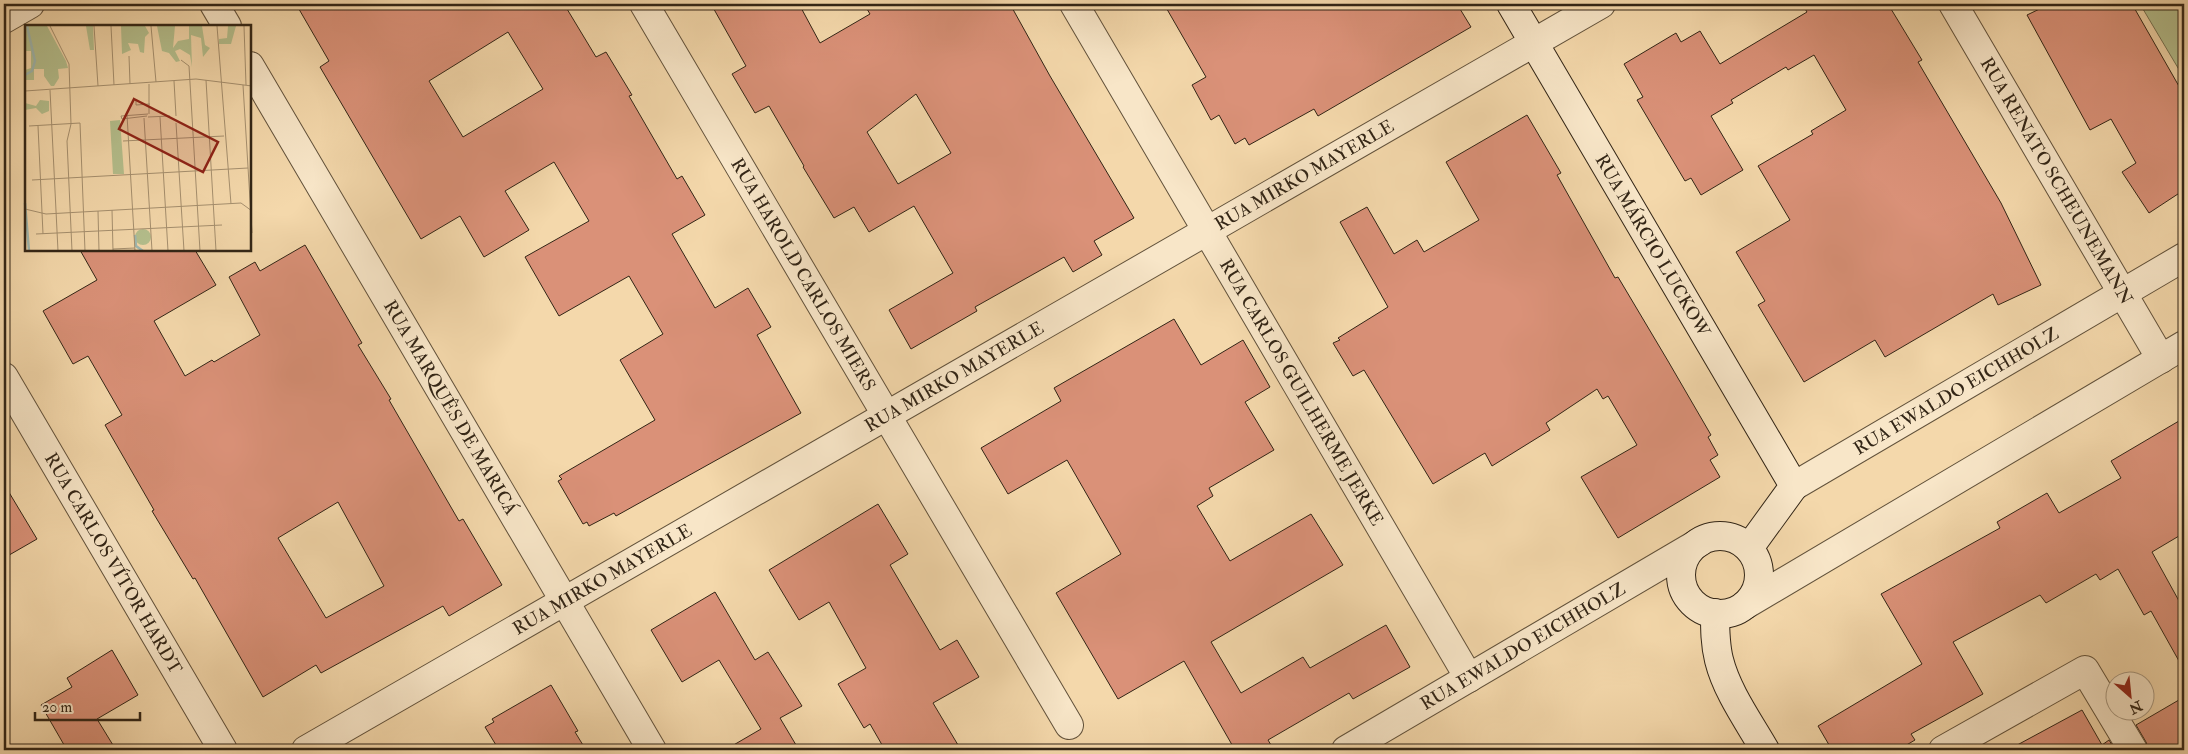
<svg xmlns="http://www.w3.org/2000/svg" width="2188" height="754" font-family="'IM FELL Double Pica',serif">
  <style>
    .green { fill: #b5c08e; stroke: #747252 }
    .building { fill: #da9178; stroke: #322516; fill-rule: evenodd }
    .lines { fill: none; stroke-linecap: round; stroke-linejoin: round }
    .street-casing { stroke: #62523b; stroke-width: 30 }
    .secondary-casing { stroke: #322516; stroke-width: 30 }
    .street { stroke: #f8e6c8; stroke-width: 28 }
    .secondary { stroke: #f8e6c8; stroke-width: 28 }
    .labels { text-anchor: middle; stroke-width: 4; stroke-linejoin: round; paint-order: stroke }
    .street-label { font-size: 18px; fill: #322516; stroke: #f8e6c8 }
    .inset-river { fill: none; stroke: #9eb8b1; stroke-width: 2.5 }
    .inset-road { fill: none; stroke: #a6906f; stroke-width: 1 }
    .view { fill: #8f2418; fill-opacity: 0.15; stroke: #8f2418; stroke-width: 2.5 }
    .inset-edge { fill: none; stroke: #322516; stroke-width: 2.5 }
  </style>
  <rect width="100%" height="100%" fill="#f4d8ab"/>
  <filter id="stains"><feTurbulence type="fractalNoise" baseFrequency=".004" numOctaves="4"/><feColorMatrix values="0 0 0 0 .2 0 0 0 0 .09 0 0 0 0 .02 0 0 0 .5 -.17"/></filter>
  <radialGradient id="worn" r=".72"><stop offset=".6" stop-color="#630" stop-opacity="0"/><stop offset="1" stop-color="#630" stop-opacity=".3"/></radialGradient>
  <path class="green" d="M 2140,4 L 2184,4 L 2184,78 Z"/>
  <g class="building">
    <path d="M 296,4 L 564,4 L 596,57 L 606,52 L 632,95 L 629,96 L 677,179 L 682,176 L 705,215 L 672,234 L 715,308 L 748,288 L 771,327 L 757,335 L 801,413 L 616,516 L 614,513 L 589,526 L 587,522 L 583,524 L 558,481 L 562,479 L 559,476 L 655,420 L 620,360 L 663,334 L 629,276 L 559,316 L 525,257 L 589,221 L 554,162 L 505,191 L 529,230 L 484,257 L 460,216 L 421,239 L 320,67 L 329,61 ZM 508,32 L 543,89 L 463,137 L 429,81 Z"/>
    <path d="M 711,4 L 799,4 L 820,43 L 870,14 L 864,4 L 1010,4 L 1050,76 L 1134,218 L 1094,241 L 1102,255 L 1073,272 L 1064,257 L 975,307 L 977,311 L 911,349 L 889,310 L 953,273 L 914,206 L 869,232 L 854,207 L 834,218 L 803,167 L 804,166 L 769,106 L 755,113 L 732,74 L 746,66 ZM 916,94 L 951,153 L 898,184 L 867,132 Z"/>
    <path d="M 1164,4 L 1457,4 L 1471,27 L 1318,116 L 1314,109 L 1249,145 L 1245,138 L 1235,144 L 1219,115 L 1211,120 L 1192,85 L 1206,77 Z"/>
    <path d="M 1802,4 L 1888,4 L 1922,60 L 1918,62 L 2001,203 L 2041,285 L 1998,305 L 1993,294 L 1885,357 L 1875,340 L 1804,382 L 1758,305 L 1765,301 L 1736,252 L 1790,220 L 1758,166 L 1813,134 L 1811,131 L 1846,110 L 1814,55 L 1788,70 L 1786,67 L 1731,100 L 1733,103 L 1711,116 L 1743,170 L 1701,195 L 1691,178 L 1685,181 L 1637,100 L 1643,97 L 1624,64 L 1676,33 L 1681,42 L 1700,31 L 1720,64 L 1807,12 Z"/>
    <path d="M 2050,4 L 2132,4 L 2184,95 L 2184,190 L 2149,213 L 2122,172 L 2136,163 L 2111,119 L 2090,130 L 2027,15 Z"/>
    <path d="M 1527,115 L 1561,173 L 1557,175 L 1615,278 L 1618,277 L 1668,361 L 1711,435 L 1708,437 L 1718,455 L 1710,460 L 1720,477 L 1618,538 L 1581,477 L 1637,445 L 1608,396 L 1603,399 L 1597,389 L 1546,423 L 1550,430 L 1492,466 L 1485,453 L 1433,484 L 1364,370 L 1353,376 L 1333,343 L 1340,340 L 1338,338 L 1388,307 L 1340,222 L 1367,207 L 1394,254 L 1417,240 L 1424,252 L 1479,220 L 1446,162 Z"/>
    <path d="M 305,245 L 362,343 L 358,345 L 391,399 L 389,400 L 459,521 L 463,519 L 502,585 L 449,616 L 443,606 L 321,673 L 316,665 L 263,697 L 195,578 L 193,579 L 152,511 L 154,510 L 105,425 L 122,415 L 88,356 L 73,364 L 43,311 L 97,280 L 80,250 L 195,250 L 216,285 L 154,321 L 185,376 L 212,360 L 214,362 L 260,335 L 229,277 L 255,262 L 260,271 ZM 338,502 L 384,586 L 326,618 L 278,538 Z"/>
    <path d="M 1174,319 L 1201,365 L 1243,340 L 1270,387 L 1245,402 L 1274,450 L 1209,488 L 1213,496 L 1197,506 L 1230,561 L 1311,514 L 1343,565 L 1211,642 L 1241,693 L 1303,657 L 1310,668 L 1386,625 L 1410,667 L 1353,699 L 1349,693 L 1268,740 L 1274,750 L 1235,750 L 1184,661 L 1118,699 L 1056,593 L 1121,554 L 1067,460 L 1008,494 L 981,448 L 1061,401 L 1054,388 Z"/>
    <path d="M 2184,418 L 2184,533 L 2152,552 L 2184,610 L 2184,670 L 2151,611 L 2144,615 L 2118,569 L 2100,580 L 2096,574 L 2046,603 L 2040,595 L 1953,642 L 1983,694 L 1911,734 L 1915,740 L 1898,750 L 1832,750 L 1818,726 L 1922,664 L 1881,594 L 2000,528 L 1997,522 L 2047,493 L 2059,513 L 2121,478 L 2111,461 Z"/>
    <path d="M 4,484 L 37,539 L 4,558 Z"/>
    <path d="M 878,504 L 908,554 L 890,565 L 940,650 L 957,640 L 979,677 L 933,703 L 961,750 L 885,750 L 870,724 L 864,728 L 838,684 L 866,668 L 829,602 L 799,620 L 769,570 Z"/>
    <path d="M 715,592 L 755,660 L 768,652 L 802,706 L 780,718 L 799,750 L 725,750 L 761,729 L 719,660 L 682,682 L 651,630 Z"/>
    <path d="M 112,650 L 138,695 L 97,719 L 116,750 L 67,750 L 41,705 L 72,687 L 67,678 Z"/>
    <path d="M 551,685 L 578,731 L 575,732 L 586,750 L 499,750 L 485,727 L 494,722 L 492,719 Z"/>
    <path d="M 2184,697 L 2184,750 L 2149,750 L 2146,742 L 2136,725 Z"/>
    <path d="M 2082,710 L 2102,745 L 2109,740 L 2115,750 L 2008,750 Z"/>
  </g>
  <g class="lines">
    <defs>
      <g id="street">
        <path d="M 214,4 L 227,26"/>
        <path id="s1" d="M 644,4 L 1069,725"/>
        <path id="s2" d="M 1074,4 L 1469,678"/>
        <path id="s3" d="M 1953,4 L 2161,359"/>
        <path d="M 4,19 L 30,4"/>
        <path id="s4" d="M 250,66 L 652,750"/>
        <path id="s5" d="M 4,377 L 223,750"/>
        <path id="s6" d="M 1794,486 L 2184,257"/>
        <path d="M 1745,605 L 2184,345"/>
        <path id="s7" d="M 306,750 L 1601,4"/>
        <path id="s8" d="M 1346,750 L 1700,542"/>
        <path d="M 1943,750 L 2085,670 L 2133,750"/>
      </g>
      <g id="secondary">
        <path id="s9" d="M 1511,4 L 1794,486 L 1749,548"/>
        <circle cx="1720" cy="575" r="39"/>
        <path d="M 1715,613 C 1715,629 1715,644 1719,660 C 1727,692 1749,722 1765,750"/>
      </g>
    </defs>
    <use href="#street" class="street-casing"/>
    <use href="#secondary" class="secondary-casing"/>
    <use href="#street" class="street"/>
    <use href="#secondary" class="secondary"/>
  </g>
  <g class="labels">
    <g class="street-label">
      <text dy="6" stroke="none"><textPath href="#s7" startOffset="1152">RUA MIRKO MAYERLE</textPath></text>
      <text dy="6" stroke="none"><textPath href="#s3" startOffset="205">RUA RENATO SCHEUNEMANN</textPath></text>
      <text dy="6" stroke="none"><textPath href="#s9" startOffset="280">RUA MÁRCIO LUCKOW</textPath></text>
      <text dy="6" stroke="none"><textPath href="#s1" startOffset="314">RUA HAROLD CARLOS MIERS</textPath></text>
      <text dy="6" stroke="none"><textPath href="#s7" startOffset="748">RUA MIRKO MAYERLE</textPath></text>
      <text dy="6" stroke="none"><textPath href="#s6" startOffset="188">RUA EWALDO EICHHOLZ</textPath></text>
      <text dy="6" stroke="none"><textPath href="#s2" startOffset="450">RUA CARLOS GUILHERME JERKE</textPath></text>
      <text dy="6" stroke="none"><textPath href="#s4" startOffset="396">RUA MARQUÊS DE MARICÁ</textPath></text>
      <text dy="6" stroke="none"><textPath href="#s5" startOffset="216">RUA CARLOS VÍTOR HARDT</textPath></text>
      <text dy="6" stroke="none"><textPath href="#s7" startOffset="342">RUA MIRKO MAYERLE</textPath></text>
      <text dy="6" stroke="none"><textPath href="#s8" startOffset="205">RUA EWALDO EICHHOLZ</textPath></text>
    </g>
  </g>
  <g transform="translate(25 25)">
    <rect width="226" height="226" fill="#f4d8ab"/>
    <path d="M 0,1 L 22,1 L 41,36 L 43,43 L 33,44 L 34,53 L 29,61 L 26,61 L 19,51 L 19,44 L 9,44 L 9,55 L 0,55 L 0,45 L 6,43 L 6,26 L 0,26 ZM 61,1 L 68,1 L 69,25 L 65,25 ZM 96,1 L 120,1 L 124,8 L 120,12 L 119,28 L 115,27 L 113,19 L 103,18 L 106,25 L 97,29 ZM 132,1 L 150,1 L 148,23 L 153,16 L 164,14 L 164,1 L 177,1 L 180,20 L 185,23 L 178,32 L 176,13 L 166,10 L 167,42 L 165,30 L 155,24 L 150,26 L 155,36 L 151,37 L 144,28 L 137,26 ZM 203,1 L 211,1 L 206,19 L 194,19 L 194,14 L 202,13 ZM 15,75 L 24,76 L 24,86 L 17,89 L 11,83 L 0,85 L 0,78 L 11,81 ZM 95,95 L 99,149 L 88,149 L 85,96 ZM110 212a8 8 0 1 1 16 0a8 8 0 1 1-16 0Z" fill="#b5c08e"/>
    <path class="inset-river" d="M 0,50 L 7,46 L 10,36 L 2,1M 0,178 L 4,226M 110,210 L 111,221 L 118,226"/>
    <path class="inset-road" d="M 25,1 L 44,39 L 46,99 L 42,116 L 47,226M 69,1 L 73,61M 86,1 L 89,60M 126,1 L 131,57M 192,1 L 206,179M 219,1 L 221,60M 104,31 L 105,59M 156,35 L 164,41 L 175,226M 181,55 L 191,226M 149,56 L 151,91M 124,59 L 124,89M 218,60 L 227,208M 25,65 L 33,226M 0,66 L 171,54 L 227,61M 111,75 L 111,80 L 125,79M 102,90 L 110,226M 122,91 L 97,94 L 96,91 L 123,89M 123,92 L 145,91M 135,92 L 143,226M 119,93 L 127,226M 151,98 L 159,226M 4,101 L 55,98 L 60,226M 13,101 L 18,209M 98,116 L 199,111M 7,155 L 223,143M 0,184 L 21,189 L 216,178 L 227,186M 87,185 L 88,226M 73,186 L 74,226M 11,209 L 197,200M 88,224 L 110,223"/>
    <path class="view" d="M 109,74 L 193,117 L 178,147 L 94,104 Z"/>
    <rect width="226" height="226" class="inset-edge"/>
  </g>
  <rect width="2188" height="754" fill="none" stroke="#f4d8ab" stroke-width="20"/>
  <rect x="5" y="5" width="2178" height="744" fill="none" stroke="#322516" stroke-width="2.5"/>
  <rect x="10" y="10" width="2168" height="734" fill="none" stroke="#322516"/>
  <g transform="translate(2130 696) rotate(153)"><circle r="24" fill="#f8e6c8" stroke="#a99981"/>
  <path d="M0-4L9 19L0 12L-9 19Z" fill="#8f2418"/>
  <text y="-8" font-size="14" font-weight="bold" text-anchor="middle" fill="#322516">N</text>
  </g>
  <path d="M35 712v8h105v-8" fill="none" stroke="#322516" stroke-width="2.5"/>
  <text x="42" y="712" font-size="15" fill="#322516" stroke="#f8e6c8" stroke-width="4" paint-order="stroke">20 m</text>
  <rect width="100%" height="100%" filter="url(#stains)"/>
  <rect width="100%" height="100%" fill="url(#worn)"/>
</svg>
